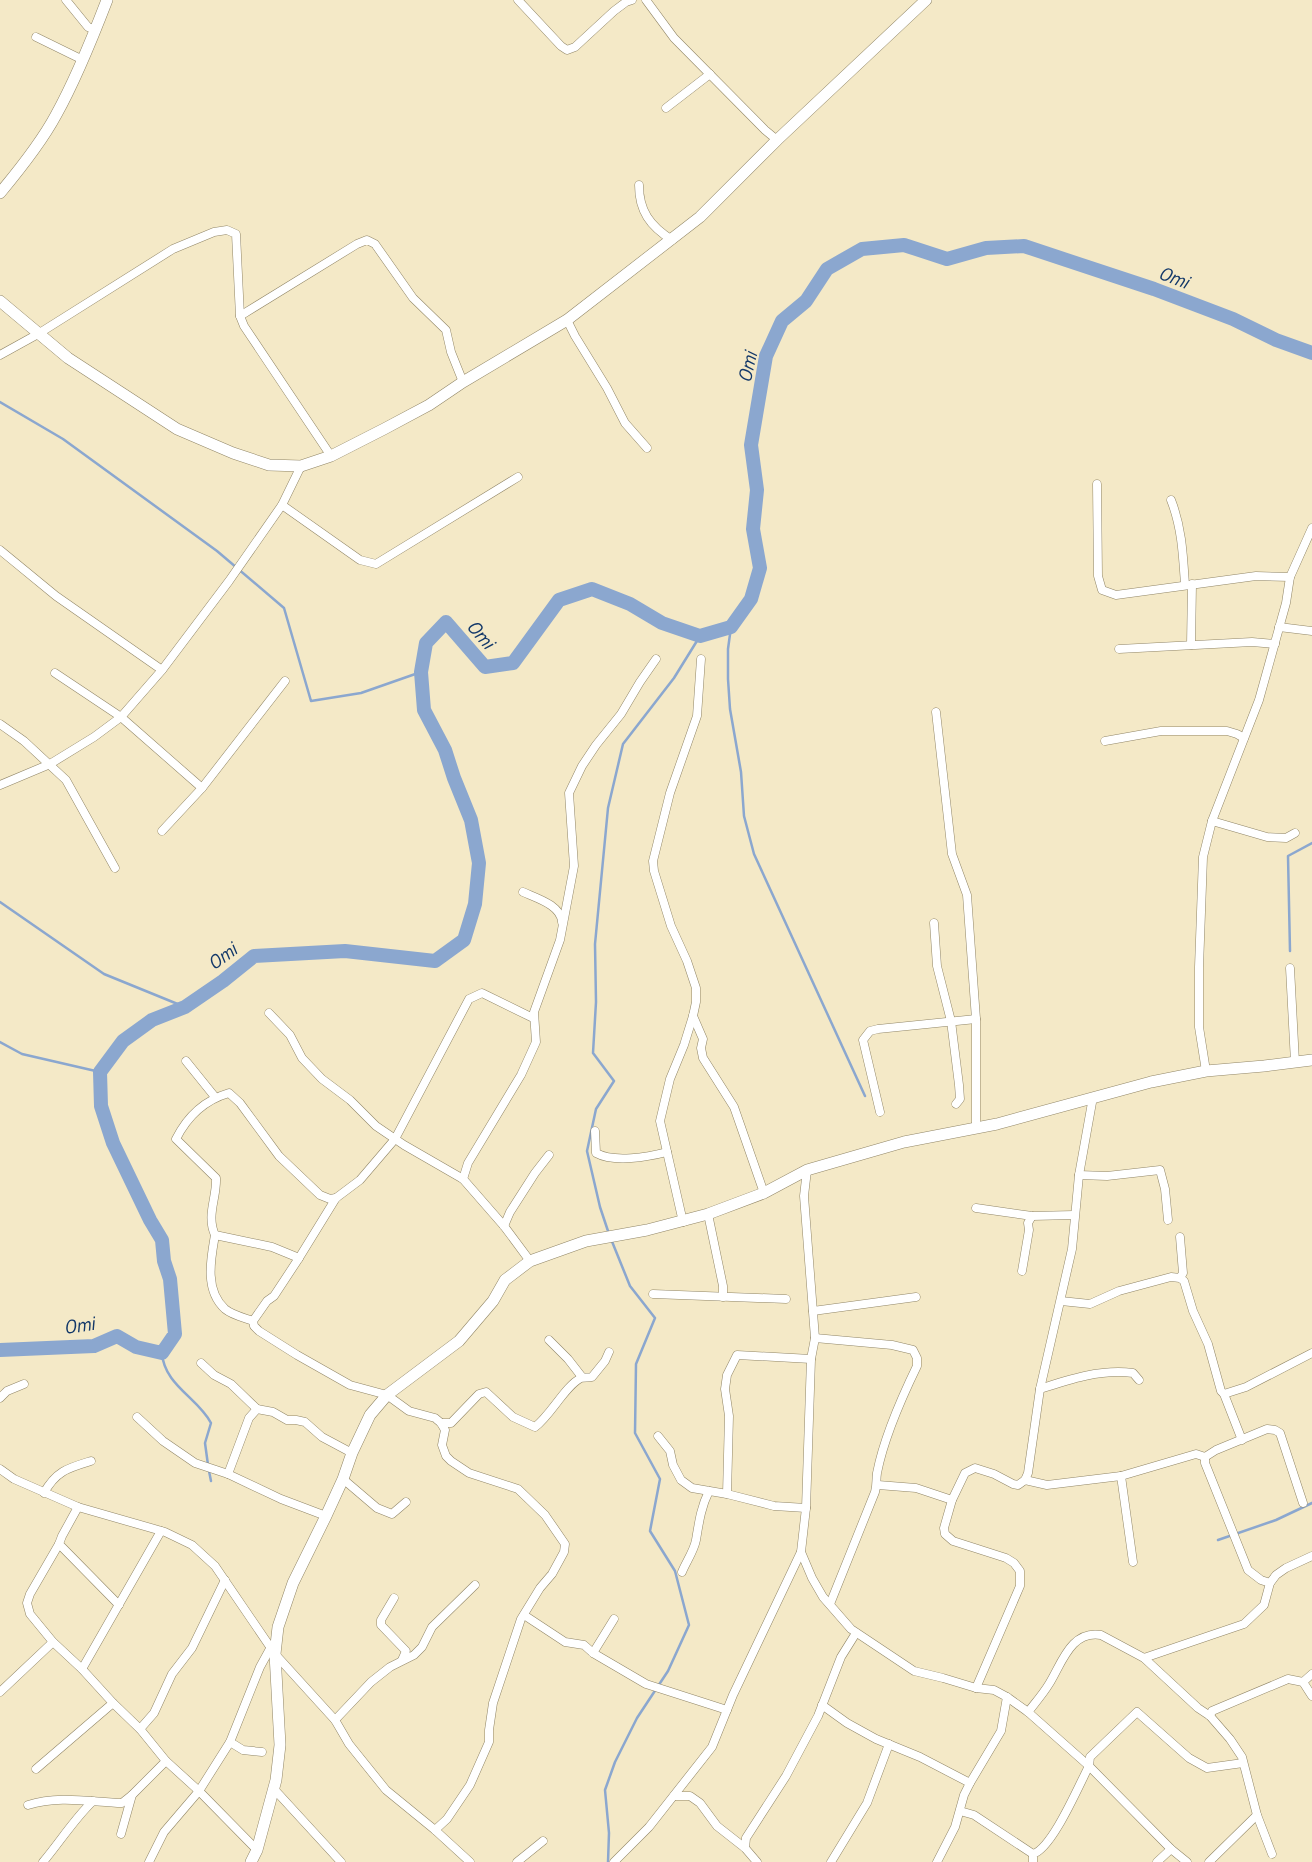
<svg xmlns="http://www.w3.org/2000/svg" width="1312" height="1862" font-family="'Titillium Web',sans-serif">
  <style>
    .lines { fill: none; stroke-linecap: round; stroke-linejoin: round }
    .stream { stroke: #8ba7cf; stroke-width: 2.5 }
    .river { stroke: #8ba7cf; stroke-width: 14 }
    .street-casing { stroke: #918667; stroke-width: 9 }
    .secondary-casing { stroke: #918667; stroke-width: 12 }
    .street { stroke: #fff; stroke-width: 8 }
    .secondary { stroke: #fff; stroke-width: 11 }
    .labels { text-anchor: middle; stroke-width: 4; stroke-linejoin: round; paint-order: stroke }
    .water-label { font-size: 19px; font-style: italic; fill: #133869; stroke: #f4e9c7 }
  </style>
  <rect width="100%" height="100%" fill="#f4e9c7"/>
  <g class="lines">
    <g class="stream">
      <path d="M 0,402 L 63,439 L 217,551 L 284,608 L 311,701 L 361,693 L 421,672"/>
      <path d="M 731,627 L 728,649 L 728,679 L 730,709 L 741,772 L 744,816 L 754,854 L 865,1096"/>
      <path d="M 0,902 L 104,974 L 185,1007"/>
      <path d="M 1290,951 L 1288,856 L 1312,843"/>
      <path d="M 0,1042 L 22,1054 L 100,1072"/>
      <path d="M 609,1234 L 600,1207 L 587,1151 L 596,1109 L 614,1081 L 593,1053 L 596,1002 L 595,944 L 608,808 L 623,744 L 674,678 L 700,636"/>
      <path d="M 162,1353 C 164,1385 198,1398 211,1423 L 205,1443 L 208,1465"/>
      <path d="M 209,1471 L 211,1481"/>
      <path d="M 1218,1540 L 1276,1520 L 1312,1503"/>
      <path d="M 608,1862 L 609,1833 L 605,1790 L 615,1762 L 637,1718 L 668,1671 L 689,1625 L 675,1571 L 650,1531 L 660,1479 L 635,1433 L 636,1364 L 655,1318 L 630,1286 L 611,1239"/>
    </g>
    <path class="river" d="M 0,1350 L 94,1346 L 117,1336 L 136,1347 L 162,1353 L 175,1334 L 170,1279 L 164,1261 L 162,1240 L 150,1220 L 113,1143 L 101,1106 L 100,1072 L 123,1041 L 152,1020 L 185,1007 L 223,981 L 254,956 L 345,951 L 435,961 L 464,940 L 475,904 L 479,863 L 471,820 L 454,778 L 445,750 L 424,710 L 421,672 L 426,643 L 446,622 L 485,667 L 513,663 L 559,600 L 592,589 L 630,604 L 662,623 L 700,636 L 731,627 L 751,599 L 760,568 L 753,529 L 757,490 L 751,445 L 766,356 L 782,321 L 806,301 L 827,269 L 862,249 L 904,245 L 947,259 L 986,248 L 1024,246 L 1154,289 L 1233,319 L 1276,340 L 1312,353"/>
    <defs>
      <g id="street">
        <path d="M 66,0 L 88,27 L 96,30"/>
        <path d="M 518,0 L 561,46 L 567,50 L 575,47 L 614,11 L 626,2 L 632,0"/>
        <path d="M 646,0 L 674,38 L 765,130 L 777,140"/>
        <path d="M 36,37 L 83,60"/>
        <path d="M 666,108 L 710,74"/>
        <path d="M 639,185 C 639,211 650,226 672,240"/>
        <path d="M 240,316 L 357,244 L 367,240 L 375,244 L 413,298 L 446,330 L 451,352 L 463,382"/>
        <path d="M 567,320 L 575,336 L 607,388 L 625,423 L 647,448"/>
        <path d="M 0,355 L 38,334 L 173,249 L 214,232 L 227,230 L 236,234 L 240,316 L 244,326 L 331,456"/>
        <path d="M 1097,484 L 1098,576 L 1102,590 L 1116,595 L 1256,576 L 1290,577"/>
        <path d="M 1171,500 C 1182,528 1183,555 1185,585"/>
        <path d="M 282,505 L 360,560 L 376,564 L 518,477"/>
        <path d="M 0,550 L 56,596 L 162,670"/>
        <path d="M 1279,627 L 1312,631"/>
        <path d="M 1191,645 L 1192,584"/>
        <path d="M 1119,649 L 1252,642 L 1275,644"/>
        <path d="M 55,673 L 121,717 L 202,788"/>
        <path d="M 936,712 L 952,854 L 967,895 L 976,1019 L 976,1129"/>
        <path d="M 0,724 L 24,741 L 66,780 L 115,868"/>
        <path d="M 1105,741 L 1161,731 L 1227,731 L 1237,734 L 1244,738"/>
        <path d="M 0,785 L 50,764 L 94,737 L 121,717 L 162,670 L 229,581 L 282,505 L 301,466"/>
        <path d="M 1212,821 L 1267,837 L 1286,838 L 1295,833"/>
        <path d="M 162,831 L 202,788 L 285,681"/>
        <path d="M 523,892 C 536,898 561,905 562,922"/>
        <path d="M 934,923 L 937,966 L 951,1021 L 959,1085 L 960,1099 L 956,1104"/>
        <path d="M 1290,968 L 1295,1062"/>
        <path d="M 269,1013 L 290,1035 L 302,1058 L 322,1079 L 350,1100 L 376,1126 L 404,1145 L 463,1179 L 504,1226 L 530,1261"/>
        <path d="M 693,1016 L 703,1039 L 701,1048 L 703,1058 L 734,1107 L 764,1193"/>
        <path d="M 186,1061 L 215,1097"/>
        <path d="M 1206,1071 L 1199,1027 L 1199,967 L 1203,857 L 1212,821 L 1259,700 L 1286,603 L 1290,577 L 1312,528"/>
        <path d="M 880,1112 L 863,1040 L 870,1031 L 878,1029 L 976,1019"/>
        <path d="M 595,1131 L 596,1153 C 614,1163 648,1157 667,1152"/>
        <path d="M 807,1170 L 804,1196 L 815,1338 L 811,1359 L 806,1508 L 801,1552 L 812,1578 L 823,1597 L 851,1629 L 914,1671 L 943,1678 L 976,1688 L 994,1690 L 1007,1697 L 1028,1712 L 1089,1766 L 1171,1849 L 1187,1862"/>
        <path d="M 1079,1175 L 1107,1176 L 1160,1170 L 1165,1189 L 1168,1220"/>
        <path d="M 463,1179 L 468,1163 L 521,1075 L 536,1042 L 534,1012 L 560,940 L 574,866 L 569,793 L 582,766 L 596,745 L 621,714 L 640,682 L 656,659"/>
        <path d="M 976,1208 L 1032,1216 L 1074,1215"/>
        <path d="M 708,1214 L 723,1286 L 723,1297"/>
        <path d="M 683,1222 L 660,1121 L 670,1079 L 684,1045 L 693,1016 L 696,1002 L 696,988 L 687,961 L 671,926 L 654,871 L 653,861 L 670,793 L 697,716 L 701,659"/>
        <path d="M 504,1226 L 510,1212 L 535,1173 L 549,1155"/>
        <path d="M 215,1235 C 211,1258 204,1290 225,1309 C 232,1315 245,1318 253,1321"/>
        <path d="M 1180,1237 L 1183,1273 L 1180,1278"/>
        <path d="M 299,1258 L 272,1247 L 215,1235 C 206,1215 217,1198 216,1178 L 176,1139 C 187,1117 205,1100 229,1093 L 240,1103 L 279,1156 L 320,1195 L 330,1199 L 336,1198"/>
        <path d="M 1022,1271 L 1029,1230 L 1028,1223 L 1032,1216"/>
        <path d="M 653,1294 L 786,1299"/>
        <path d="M 1061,1301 L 1090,1304 L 1119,1291 L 1171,1277 L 1180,1278 L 1184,1281 L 1193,1311 L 1208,1344 L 1221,1391 L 1224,1394 L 1242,1440"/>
        <path d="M 813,1311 L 916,1297"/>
        <path d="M 815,1338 L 892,1345 L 913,1350 L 917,1358 L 917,1366 C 901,1399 884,1437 877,1473 C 876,1480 877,1485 875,1492 L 830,1604"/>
        <path d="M 549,1340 L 568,1359 L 582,1377"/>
        <path d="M 201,1363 L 214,1375 L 231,1384 L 257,1409"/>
        <path d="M 1040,1389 C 1070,1379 1101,1369 1133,1373 L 1139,1380"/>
        <path d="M 1224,1394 L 1246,1387 L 1312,1353"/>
        <path d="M 0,1398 L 7,1391 L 24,1384"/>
        <path d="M 137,1417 L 163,1441 L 195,1463 L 228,1474 L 281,1499 L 326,1516"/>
        <path d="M 441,1423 L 451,1423 L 479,1394 L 486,1392 L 513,1417 L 535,1427 C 551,1415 565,1386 581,1378 C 584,1377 589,1378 592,1377 L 605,1361 L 609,1352"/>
        <path d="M 658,1436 L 670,1451 L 673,1465 L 681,1480 L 692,1488 L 727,1494 L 774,1506 L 806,1508"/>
        <path d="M 1205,1457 L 1216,1450 L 1267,1429 L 1275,1430 L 1280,1433 L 1303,1503"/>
        <path d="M 1205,1457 L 1205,1463 L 1248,1570 L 1261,1580 L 1270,1583"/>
        <path d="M 0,1469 L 14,1479 L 78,1507 L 165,1532 L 192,1545 L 215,1566 L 275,1654 L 335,1720 L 349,1744 L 386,1790 L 435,1830 L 470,1862"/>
        <path d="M 228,1474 L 249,1418 L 257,1409 L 273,1412 L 287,1420 L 296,1420 L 305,1422 L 322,1437 L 352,1453"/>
        <path d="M 1121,1476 L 1133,1562"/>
        <path d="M 343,1479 L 377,1508 L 392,1514 L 406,1502"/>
        <path d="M 1025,1480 L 1047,1485 L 1121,1476 L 1196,1454 L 1205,1457"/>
        <path d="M 878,1485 L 916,1488 L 952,1500"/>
        <path d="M 44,1493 C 56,1471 68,1468 91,1461"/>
        <path d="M 727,1494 L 729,1416 L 725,1389 L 727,1375 L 737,1355 L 811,1359"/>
        <path d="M 78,1507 L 62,1536 L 59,1544 L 119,1605"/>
        <path d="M 59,1544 L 30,1594 L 27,1603 L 30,1614 L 53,1642 L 82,1669 L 113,1703 L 140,1729 L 166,1761 L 199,1791 L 257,1850"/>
        <path d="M 682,1572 C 686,1562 694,1551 696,1540 C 699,1522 701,1507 709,1491"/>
        <path d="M 394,1598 L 381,1620 L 381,1625 L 406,1651 L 402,1660"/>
        <path d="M 524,1615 L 565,1642 L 584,1645 L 593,1653 L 646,1684 L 727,1710"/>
        <path d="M 593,1653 L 614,1619"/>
        <path d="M 1144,1658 L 1244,1624 L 1264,1605 L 1270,1583 L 1276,1575 L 1286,1568 L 1312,1556"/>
        <path d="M 82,1669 L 161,1531"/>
        <path d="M 1303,1682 L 1312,1674"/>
        <path d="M 976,1688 L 1020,1586 L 1020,1571 L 1014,1563 L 1006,1558 L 953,1541 L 945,1534 L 944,1528 L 952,1500 L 965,1473 L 975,1468 L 994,1474 L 1013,1484 L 1018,1485 L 1025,1480 L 1028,1473 L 1040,1389 L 1072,1249 L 1079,1175 L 1093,1097"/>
        <path d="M 0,1692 L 53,1642"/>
        <path d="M 822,1705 L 847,1723 L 876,1739 L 920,1757 L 970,1783"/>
        <path d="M 1028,1712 C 1035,1703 1043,1694 1049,1684 C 1062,1663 1071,1630 1101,1635 L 1144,1658 L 1198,1708 L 1210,1716 L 1230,1739 L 1242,1757 L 1257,1815 L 1272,1854"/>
        <path d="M 1210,1716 L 1212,1711 L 1288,1679 L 1303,1682 L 1312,1696"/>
        <path d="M 335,1720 L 371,1682 L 390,1667 L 414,1655 L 422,1647 L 432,1627 L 475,1585"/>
        <path d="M 140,1729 L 154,1713 L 172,1674 L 192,1648 L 225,1580"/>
        <path d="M 230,1742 L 243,1750 L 262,1752"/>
        <path d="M 36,1769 L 113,1703"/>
        <path d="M 274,1789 L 341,1862"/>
        <path d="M 674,1796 L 690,1796 L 700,1803 L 717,1826 L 745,1848 L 757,1862"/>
        <path d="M 28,1805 C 59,1795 91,1802 122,1803 L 132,1795"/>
        <path d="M 960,1811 L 974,1815 L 1033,1854"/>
        <path d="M 435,1830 L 447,1819 L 470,1785 L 489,1742 L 489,1730 L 493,1703 L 521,1619 L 540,1588 L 552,1574 L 564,1552 L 565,1544 L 545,1515 L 518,1489 L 469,1473 L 451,1461 L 446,1456 L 442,1445 L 445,1430 L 441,1423 L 435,1418 L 409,1411 L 387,1395 L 350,1385 L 297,1355 L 259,1331 L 254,1326 L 253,1321 L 267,1301 L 274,1296 L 299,1258 L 336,1198 L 360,1180 L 395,1139 L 469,999 L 482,993 L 533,1018"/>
        <path d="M 121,1834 L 132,1795 L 166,1761"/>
        <path d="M 745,1848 L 746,1838 L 786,1776 L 818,1716 L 841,1657 L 856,1633"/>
        <path d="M 43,1862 C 60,1842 74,1819 93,1801"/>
        <path d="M 149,1862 L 164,1832 L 199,1791 L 230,1742 L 260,1667 L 271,1647"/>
        <path d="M 517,1862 L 543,1841"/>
        <path d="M 614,1862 L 649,1827 L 712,1747 L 733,1695 L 801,1552"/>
        <path d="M 831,1862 L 867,1803 L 889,1744"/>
        <path d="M 937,1862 L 955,1827 L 964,1795 L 970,1783 L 1001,1731 L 1007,1697"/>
        <path d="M 1033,1862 L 1033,1854 C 1052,1849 1079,1785 1089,1766 L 1090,1757 L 1137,1712 L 1189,1758 L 1207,1768 L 1243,1763"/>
        <path d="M 1157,1862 L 1171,1849"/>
        <path d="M 1209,1862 L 1257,1815"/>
      </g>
      <g id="secondary">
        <path d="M 0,193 C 20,169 41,143 56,115 C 76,79 92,39 107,0"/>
        <path d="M 0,301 L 68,358 L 177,429 L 233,453 L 269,465 L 301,466 L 331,456 L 384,429 L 429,405 L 463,382 L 567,320 L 700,217 L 777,140 L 926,0"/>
        <path d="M 251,1862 L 257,1850 L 276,1780 L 280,1745 L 275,1654 L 278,1627 L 293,1583 L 326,1516 L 343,1479 L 352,1453 L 370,1415 L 387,1395 L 459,1341 L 493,1301 L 505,1280 L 530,1261 L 586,1241 L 647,1230 L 708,1214 L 764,1193 L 807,1170 L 904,1142 L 997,1124 L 1151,1082 L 1206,1071 L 1264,1066 L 1312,1060"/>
      </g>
    </defs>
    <use href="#street" class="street-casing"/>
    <use href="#secondary" class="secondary-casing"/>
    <use href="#street" class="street"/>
    <use href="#secondary" class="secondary"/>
  </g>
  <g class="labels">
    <g class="water-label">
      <text transform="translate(1174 277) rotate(21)" y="7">Omi</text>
      <text transform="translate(747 367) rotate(-77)" y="7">Omi</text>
      <text transform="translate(481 634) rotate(49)" y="7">Omi</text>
      <text transform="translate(222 956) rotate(-36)" y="7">Omi</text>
      <text transform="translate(79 1325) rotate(-8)" y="7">Omi</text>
    </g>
  </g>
</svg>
